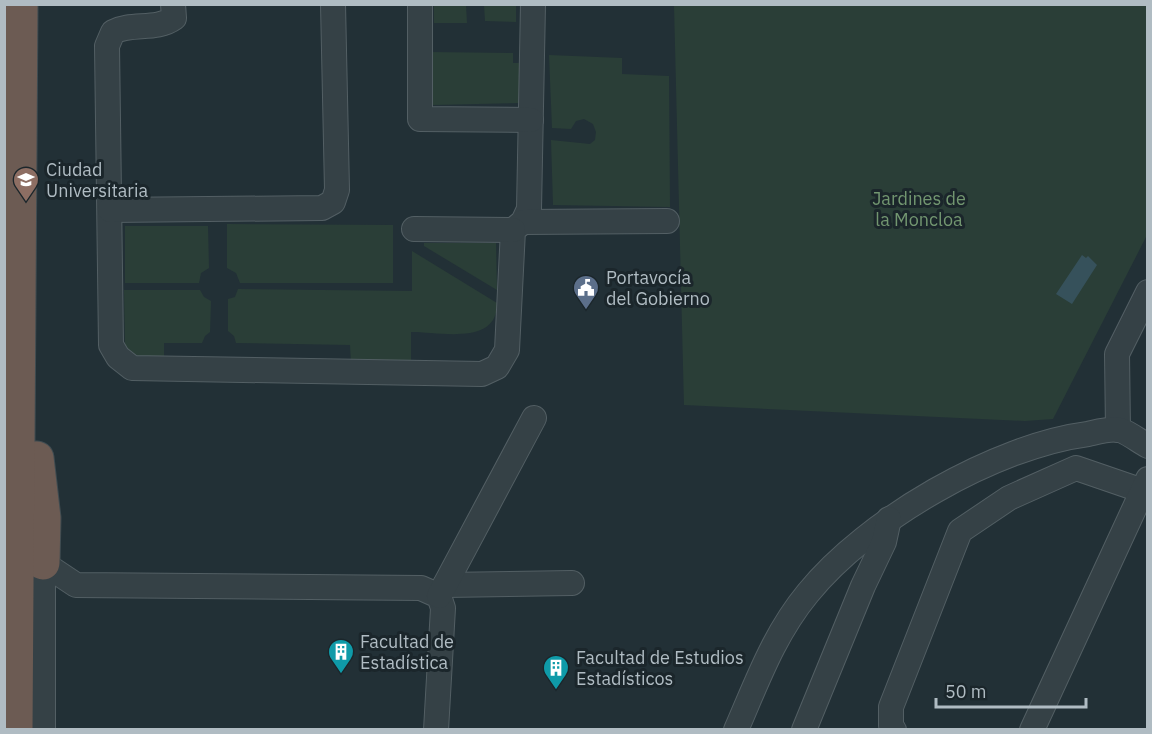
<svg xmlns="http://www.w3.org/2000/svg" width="1152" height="734" font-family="'IBM Plex Sans',sans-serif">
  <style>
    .green { fill: #2a3e37 }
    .water { fill: #36515b }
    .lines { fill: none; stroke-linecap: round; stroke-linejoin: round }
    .minor-casing { stroke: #535f64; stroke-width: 26 }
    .highway-casing { stroke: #404c51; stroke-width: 35 }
    .minor { stroke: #354146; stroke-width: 24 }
    .highway { stroke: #6c5b53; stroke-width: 33 }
    .labels { text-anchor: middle; stroke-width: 6; stroke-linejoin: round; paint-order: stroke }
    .poi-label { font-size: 18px; fill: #b0bcc3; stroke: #1b262b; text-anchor: start }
    .park-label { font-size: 18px; fill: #729670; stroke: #1b262b }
  </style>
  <rect width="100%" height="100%" fill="#223036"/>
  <g class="green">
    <path d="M 434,5 L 466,5 L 467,23 L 434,23 Z"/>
    <path d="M 484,5 L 516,5 L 516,22 L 485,21 Z"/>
    <path d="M 674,5 L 1147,5 L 1147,235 L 1053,419 L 1025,421 L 684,405 Z"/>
    <path d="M 430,52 L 513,53 L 513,63 L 523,63 L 521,103 L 433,105 L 430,99 Z"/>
    <path d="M 549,55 L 622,58 L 622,74 L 669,76 L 670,207 L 553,205 L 551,140 L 590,144 L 595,140 L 596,132 L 593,124 L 584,119 L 576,121 L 571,129 L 552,128 Z"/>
    <path d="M 227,224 L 393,225 L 393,283 L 240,283 L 236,273 L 227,268 Z"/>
    <path d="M 125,226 L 208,226 L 209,268 L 201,273 L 199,283 L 125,283 Z"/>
    <path d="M 424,243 L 496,243 L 497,290 L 424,246 Z"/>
    <path d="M 412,251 L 497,303 C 498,346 440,332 411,332 L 411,366 L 351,363 L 350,345 L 236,343 L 234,336 L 228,331 L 228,299 L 235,297 L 238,289 L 412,291 Z"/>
    <path d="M 124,290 L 200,290 L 204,297 L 211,301 L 210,332 L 205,336 L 202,343 L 164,343 L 164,362 L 132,357 L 125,346 Z"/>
  </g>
  <path class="water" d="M 1082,255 L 1086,258 L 1088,256 L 1097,265 L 1072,304 L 1056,294 Z"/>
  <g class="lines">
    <defs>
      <g id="minor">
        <path d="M 173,4 L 174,18 C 156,31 132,22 113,32 L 107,46 L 111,345 L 118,357 L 132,368 L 482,374 L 497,367 L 507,350 L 513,230 L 523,222 L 529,209 L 533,4"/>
        <path d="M 420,4 L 420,119 L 531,120"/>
        <path d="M 110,210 L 322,208 L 333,202 L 337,190 L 333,4"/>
        <path d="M 523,222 L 667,221"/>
        <path d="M 414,229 L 513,230"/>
        <path d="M 1118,430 L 1117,354 L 1148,292"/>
        <path d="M 43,563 L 76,585 L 421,588 L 439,596 L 443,608 L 436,730"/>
        <path d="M 43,563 L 43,730"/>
        <path d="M 445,585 L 572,583"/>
        <path d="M 439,596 L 534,418"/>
        <path d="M 736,730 C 757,682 774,634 808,593 C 867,520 995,446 1088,434 C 1097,432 1111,428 1120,430 C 1129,433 1139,441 1148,446"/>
        <path d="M 804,730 L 863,586 L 884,542 L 889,519"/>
        <path d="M 894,730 L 891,726 L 891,707 L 960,531 L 1009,498 L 1076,468 L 1143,491"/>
        <path d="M 1032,730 L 1148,479"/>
      </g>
      <g id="highway">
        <path d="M 37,458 L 44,518 L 43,563"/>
        <path d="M 16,730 L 21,4"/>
      </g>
    </defs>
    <use href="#minor" class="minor-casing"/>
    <use href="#highway" class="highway-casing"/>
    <use href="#minor" class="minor"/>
    <use href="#highway" class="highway"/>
  </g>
  <defs>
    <symbol id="university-pin" viewBox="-11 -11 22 30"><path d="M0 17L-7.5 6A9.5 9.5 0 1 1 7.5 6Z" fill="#8d6e63" stroke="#1b262b"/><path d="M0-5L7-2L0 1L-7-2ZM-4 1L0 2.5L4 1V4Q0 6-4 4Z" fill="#fff"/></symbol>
    <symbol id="civic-pin" viewBox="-11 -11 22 30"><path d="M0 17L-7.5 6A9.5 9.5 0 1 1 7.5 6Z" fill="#5c6f8a" stroke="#1b262b"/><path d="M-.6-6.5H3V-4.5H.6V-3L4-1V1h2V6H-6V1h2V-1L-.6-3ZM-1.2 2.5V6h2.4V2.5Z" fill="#fff"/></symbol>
    <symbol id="building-pin" viewBox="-11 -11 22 30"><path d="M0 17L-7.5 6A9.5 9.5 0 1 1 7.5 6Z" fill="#0f9aa8" stroke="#1b262b"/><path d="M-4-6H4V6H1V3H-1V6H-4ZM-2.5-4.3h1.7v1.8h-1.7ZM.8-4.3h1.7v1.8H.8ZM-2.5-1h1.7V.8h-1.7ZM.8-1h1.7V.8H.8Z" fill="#fff"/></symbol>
  </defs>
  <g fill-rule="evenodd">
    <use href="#university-pin" x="11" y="165" width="30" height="40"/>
    <use href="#civic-pin" x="571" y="273" width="30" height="40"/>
    <use href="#building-pin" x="326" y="637" width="30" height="40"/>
    <use href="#building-pin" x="541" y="653" width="30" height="40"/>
  </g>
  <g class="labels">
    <g class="poi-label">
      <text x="46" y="176">Ciudad<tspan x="46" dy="21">Universitaria</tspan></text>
      <text x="606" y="284">Portavocía<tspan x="606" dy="21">del Gobierno</tspan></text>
      <text x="360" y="648">Facultad de<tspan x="360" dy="21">Estadística</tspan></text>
      <text x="576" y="664">Facultad de Estudios<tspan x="576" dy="21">Estadísticos</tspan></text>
    </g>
    <g class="park-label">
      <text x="919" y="205">Jardines de<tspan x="919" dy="21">la Moncloa</tspan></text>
    </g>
  </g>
  <rect width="1152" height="734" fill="none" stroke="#b0bcc3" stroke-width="12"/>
  <path d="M936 698v9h150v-9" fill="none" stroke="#b0bcc3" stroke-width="3"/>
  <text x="945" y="698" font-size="18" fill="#b0bcc3" stroke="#1b262b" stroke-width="4.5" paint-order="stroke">50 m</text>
</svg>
